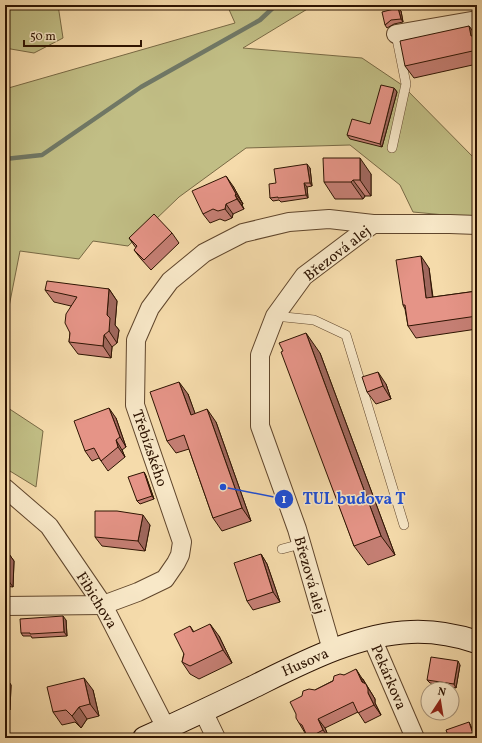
<svg xmlns="http://www.w3.org/2000/svg" width="482" height="743" font-family="Vollkorn,serif">
  <style>
    .green { fill: #c1be85; stroke: #786944 }
    .lines { fill: none; stroke-linecap: round; stroke-linejoin: round }
    .stream { stroke: #707866; stroke-width: 4.5 }
    .lane-casing { stroke: #60462c; stroke-width: 10 }
    .street-casing { stroke: #60462c; stroke-width: 20 }
    .secondary-casing { stroke: #2e1402; stroke-width: 24 }
    .lane { stroke: #f8e8c8; stroke-width: 9 }
    .street { stroke: #f8e8c8; stroke-width: 18 }
    .secondary { stroke: #f8e8c8; stroke-width: 22 }
    .wall { fill: #c57f74; stroke: #2e1402 }
    .shaded-wall { fill: #a0685e; stroke: #2e1402 }
    .building { fill: #e59487; stroke: #2e1402 }
    .labels { text-anchor: middle; stroke-width: 3; stroke-linejoin: round; paint-order: stroke }
    .street-label { font-size: 15px; fill: #2e1402; stroke: #f8e8c8 }
    .leader { fill: none; stroke: #1d4ed8; stroke-width: 1.5 }
    .callout-dot { fill: #1d4ed8; stroke: #f8e8c8; stroke-width: 1.5 }
    .mark-label { font-size: 12px; text-anchor: middle; font-weight: bold; fill: #fff }
    .callout-label { font-size: 16px; text-anchor: middle; font-weight: bold; fill: #1d4ed8; stroke: #f8e8c8; stroke-width: 3; stroke-linejoin: round; paint-order: stroke }
  </style>
  <rect width="100%" height="100%" fill="#f5dbab"/>
  <filter id="stains"><feTurbulence type="fractalNoise" baseFrequency=".005" numOctaves="4"/><feColorMatrix values="0 0 0 0 .2 0 0 0 0 .09 0 0 0 0 .02 0 0 0 .5 -.17"/></filter>
  <radialGradient id="worn" r=".72"><stop offset=".6" stop-color="#630" stop-opacity="0"/><stop offset="1" stop-color="#630" stop-opacity=".3"/></radialGradient>
  <g class="green">
    <path d="M 5,5 L 58,5 L 63,38 L 34,53 L 5,48 Z"/>
    <path d="M 227,5 L 314,5 L 243,48 L 362,58 L 402,85 L 477,161 L 477,218 L 413,212 L 400,185 L 350,145 L 246,148 L 179,197 L 128,246 L 93,241 L 79,259 L 20,251 L 5,327 L 5,89 L 235,23 Z"/>
    <path d="M 5,406 L 43,431 L 36,487 L 5,468 Z"/>
  </g>
  <g class="lines">
    <path class="stream" d="M 5,159 L 42,155 L 141,87 L 260,20 L 276,5"/>
    <defs>
      <g id="lane">
        <path d="M 392,148 L 406,84 L 396,34"/>
        <path d="M 275,316 L 314,320 L 346,335 L 404,525"/>
        <path d="M 282,549 L 301,544"/>
      </g>
      <g id="street">
        <path d="M 396,34 L 477,20"/>
        <path d="M 5,488 L 49,526 L 103,605 L 166,728"/>
        <path d="M 5,606 L 103,605 L 138,592 L 165,579 L 176,563 L 180,555 L 182,542 L 135,405 L 136,340 L 150,308 L 170,281 L 204,253 L 243,233 L 289,222 L 329,219 L 373,224"/>
        <path d="M 372,638 L 415,738"/>
        <path d="M 332,650 L 297,529 L 260,426 L 260,355 L 275,316 L 304,276 L 373,224 L 450,224 L 477,225"/>
        <path d="M 203,711 L 216,738"/>
      </g>
      <path id="secondary" d="M 144,738 C 180,722 216,705 251,688 C 300,664 356,634 411,632 C 434,631 456,635 477,642"/>
    </defs>
    <use href="#lane" class="lane-casing"/>
    <use href="#street" class="street-casing"/>
    <use href="#secondary" class="secondary-casing"/>
    <use href="#lane" class="lane"/>
    <use href="#street" class="street"/>
    <use href="#secondary" class="secondary"/>
  </g>
  <g class="wall">
    <path d="M 401,11 L 403,22 L 394,24 L 387,28 L 385,25 Z"/>
    <path d="M 469,26 L 476,36 L 477,36 L 477,64 L 414,78 L 405,66 Z"/>
    <path d="M 394,88 L 397,92 L 382,147 L 350,139 L 347,135 L 370,124 Z"/>
    <path d="M 310,168 L 312,186 L 307,187 L 308,198 L 281,202 L 279,200 L 273,201 L 270,198 L 276,183 Z"/>
    <path d="M 371,174 L 371,196 L 365,196 L 363,199 L 335,199 L 324,182 Z"/>
    <path d="M 233,186 L 243,204 L 242,205 L 244,209 L 233,214 L 232,218 L 225,221 L 220,219 L 210,223 L 203,214 Z"/>
    <path d="M 172,233 L 179,243 L 151,270 L 141,259 L 134,250 L 136,248 L 129,238 Z"/>
    <path d="M 429,268 L 433,297 L 477,291 L 477,329 L 416,338 L 408,326 L 405,309 L 403,305 Z"/>
    <path d="M 109,289 L 117,301 L 115,325 L 119,330 L 117,343 L 112,347 L 111,358 L 78,354 L 69,342 L 70,333 L 71,306 L 54,302 L 45,290 Z"/>
    <path d="M 283,351 L 320,353 L 395,555 L 368,565 L 354,546 Z"/>
    <path d="M 386,384 L 391,399 L 376,404 L 367,392 Z"/>
    <path d="M 188,394 L 195,414 L 216,422 L 251,521 L 222,531 L 213,518 L 189,449 L 176,453 L 167,441 Z"/>
    <path d="M 116,418 L 126,447 L 122,450 L 125,457 L 108,471 L 99,458 L 92,461 L 85,451 Z"/>
    <path d="M 144,472 L 146,476 L 154,499 L 140,504 L 137,501 Z"/>
    <path d="M 150,525 L 145,551 L 102,546 L 95,537 Z"/>
    <path d="M 5,554 L 9,554 L 14,561 L 13,587 L 5,586 Z"/>
    <path d="M 261,554 L 267,564 L 280,602 L 253,610 L 247,601 Z"/>
    <path d="M 66,620 L 67,636 L 32,638 L 31,636 L 23,636 L 21,633 Z"/>
    <path d="M 190,626 L 194,632 L 219,636 L 232,663 L 199,679 L 190,674 L 182,662 Z"/>
    <path d="M 460,665 L 456,688 L 430,683 L 427,680 Z"/>
    <path d="M 344,675 L 363,679 L 375,699 L 375,703 L 381,715 L 365,723 L 358,712 L 325,728 L 329,738 L 308,738 L 299,723 L 315,690 Z"/>
    <path d="M 5,676 L 11,685 L 10,710 L 5,710 Z"/>
    <path d="M 93,690 L 99,716 L 87,719 L 81,728 L 75,722 L 62,725 L 53,712 Z"/>
  </g>
  <g class="shaded-wall">
    <path d="M 398,8 L 401,11 L 403,22 L 401,19 Z"/>
    <path d="M 469,26 L 477,37 L 471,36 Z"/>
    <path d="M 394,88 L 397,92 L 382,147 L 380,144 Z"/>
    <path d="M 360,158 L 371,174 L 371,196 L 360,180 Z"/>
    <path d="M 307,164 L 310,168 L 312,186 L 310,183 Z"/>
    <path d="M 226,176 L 233,186 L 243,204 L 236,194 Z"/>
    <path d="M 353,180 L 365,196 L 363,199 L 351,182 Z"/>
    <path d="M 304,183 L 307,187 L 308,198 L 306,195 Z"/>
    <path d="M 235,195 L 242,205 L 244,209 L 237,199 Z"/>
    <path d="M 226,204 L 233,214 L 232,218 L 225,209 Z"/>
    <path d="M 421,256 L 429,268 L 434,310 L 426,298 Z"/>
    <path d="M 109,289 L 117,301 L 115,325 L 119,330 L 117,343 L 109,331 L 107,315 Z"/>
    <path d="M 306,333 L 320,353 L 395,555 L 381,536 Z"/>
    <path d="M 104,335 L 112,347 L 111,358 L 103,346 Z"/>
    <path d="M 378,372 L 386,384 L 391,399 L 383,386 Z"/>
    <path d="M 179,382 L 188,394 L 200,427 L 191,415 Z"/>
    <path d="M 109,408 L 116,418 L 126,447 L 120,437 Z"/>
    <path d="M 207,409 L 216,422 L 251,521 L 242,508 Z"/>
    <path d="M 116,440 L 122,450 L 125,457 L 118,447 Z"/>
    <path d="M 144,472 L 146,476 L 154,499 L 152,496 Z"/>
    <path d="M 143,515 L 150,525 L 145,551 L 138,541 Z"/>
    <path d="M 9,554 L 14,561 L 13,587 L 8,580 Z"/>
    <path d="M 261,554 L 267,564 L 280,602 L 273,592 Z"/>
    <path d="M 63,616 L 66,620 L 67,636 L 64,632 Z"/>
    <path d="M 210,624 L 219,636 L 232,663 L 223,650 Z"/>
    <path d="M 458,661 L 460,665 L 456,688 L 454,684 Z"/>
    <path d="M 356,669 L 372,694 L 375,699 L 375,703 L 381,715 L 374,705 Z"/>
    <path d="M 5,676 L 11,685 L 10,710 L 5,704 Z"/>
    <path d="M 84,678 L 93,690 L 99,716 L 90,704 Z"/>
    <path d="M 79,707 L 87,719 L 81,728 L 72,716 Z"/>
    <path d="M 318,719 L 325,728 L 329,738 L 323,730 Z"/>
    <path d="M 469,722 L 471,726 L 474,735 L 472,731 Z"/>
  </g>
  <g class="building">
    <path d="M 398,8 L 401,19 L 391,20 L 385,25 L 382,12 Z"/>
    <path d="M 469,26 L 471,36 L 477,36 L 477,50 L 405,66 L 400,41 Z"/>
    <path d="M 381,85 L 394,88 L 380,144 L 347,135 L 352,119 L 370,124 Z"/>
    <path d="M 323,158 L 360,158 L 360,180 L 353,180 L 351,182 L 324,182 Z"/>
    <path d="M 307,164 L 310,183 L 304,183 L 306,195 L 278,198 L 278,197 L 270,198 L 269,184 L 276,183 L 274,169 Z"/>
    <path d="M 226,176 L 236,194 L 235,195 L 237,199 L 226,204 L 225,209 L 218,211 L 213,209 L 203,214 L 192,191 Z"/>
    <path d="M 154,214 L 172,233 L 144,260 L 134,250 L 137,246 L 129,238 Z"/>
    <path d="M 421,256 L 426,298 L 477,291 L 477,316 L 408,326 L 405,305 L 403,305 L 396,260 Z"/>
    <path d="M 47,281 L 109,289 L 107,315 L 110,318 L 109,331 L 104,335 L 103,346 L 69,342 L 70,333 L 65,323 L 66,314 L 77,297 L 45,290 Z"/>
    <path d="M 306,333 L 381,536 L 354,546 L 281,352 L 283,351 L 279,343 Z"/>
    <path d="M 378,372 L 383,386 L 367,392 L 362,377 Z"/>
    <path d="M 179,382 L 191,415 L 207,409 L 242,508 L 213,518 L 184,435 L 167,441 L 150,392 Z"/>
    <path d="M 109,408 L 120,437 L 116,440 L 118,447 L 101,461 L 94,448 L 85,451 L 74,421 Z"/>
    <path d="M 144,472 L 152,496 L 137,501 L 128,477 Z"/>
    <path d="M 95,511 L 117,511 L 143,515 L 138,541 L 95,537 Z"/>
    <path d="M 5,554 L 9,554 L 8,580 L 5,580 Z"/>
    <path d="M 261,554 L 273,592 L 247,601 L 234,563 Z"/>
    <path d="M 63,616 L 64,632 L 30,634 L 30,633 L 21,633 L 20,619 Z"/>
    <path d="M 210,624 L 223,650 L 190,666 L 182,662 L 184,654 L 174,634 L 190,626 L 193,632 Z"/>
    <path d="M 431,657 L 458,661 L 454,684 L 427,680 Z"/>
    <path d="M 356,669 L 362,682 L 366,684 L 368,689 L 368,693 L 374,705 L 358,713 L 353,702 L 318,719 L 323,730 L 308,738 L 302,725 L 299,723 L 296,718 L 296,714 L 290,702 L 302,696 L 303,691 L 309,689 L 315,690 L 333,681 L 334,676 L 340,674 L 344,675 Z"/>
    <path d="M 84,678 L 90,704 L 79,707 L 72,716 L 66,710 L 53,712 L 47,687 Z"/>
    <path d="M 469,722 L 472,731 L 477,734 L 477,738 L 449,738 L 446,730 Z"/>
  </g>
  <g class="labels">
    <g class="street-label">
      <text transform="translate(337 253) rotate(-38)" y="5">Březová alej</text>
      <text transform="translate(150 448) rotate(71)" y="5">Třebízského</text>
      <text transform="translate(310 575) rotate(74)" y="5">Březová alej</text>
      <text transform="translate(97 600) rotate(58)" y="5">Fibichova</text>
      <text transform="translate(305 662) rotate(-24)" y="5">Husova</text>
      <text transform="translate(389 677) rotate(67)" y="5">Pekárkova</text>
    </g>
  </g>
  <path class="leader" d="M223 487L284 499"/>
  <g class="callout-dot">
    <circle cx="223" cy="487" r="4"/>
    <circle cx="284" cy="499" r="10"/>
  </g>
  <g class="mark-label">
    <text x="284" y="503">1</text>
  </g>
  <g class="callout-label">
    <text x="354" y="504">TUL budova T</text>
  </g>
  <rect width="482" height="743" fill="none" stroke="#f5dbab" stroke-width="20"/>
  <rect x="6" y="6" width="470" height="731" fill="none" stroke="#2e1402" stroke-width="2"/>
  <rect x="10" y="10" width="462" height="723" fill="none" stroke="#2e1402"/>
  <g transform="translate(440 701) rotate(12)"><circle r="19" fill="#f8e8c8" stroke="#a79379"/>
  <path d="M0-3L7 15L0 10L-7 15Z" fill="#8f2418"/>
  <text y="-6" font-size="11" font-weight="bold" text-anchor="middle" fill="#2e1402">N</text>
  </g>
  <path d="M24 40v6h117v-6" fill="none" stroke="#2e1402" stroke-width="2"/>
  <text x="30" y="40" font-size="12" fill="#2e1402" stroke="#f8e8c8" stroke-width="3" paint-order="stroke">50 m</text>
  <rect width="100%" height="100%" filter="url(#stains)"/>
  <rect width="100%" height="100%" fill="url(#worn)"/>
</svg>
